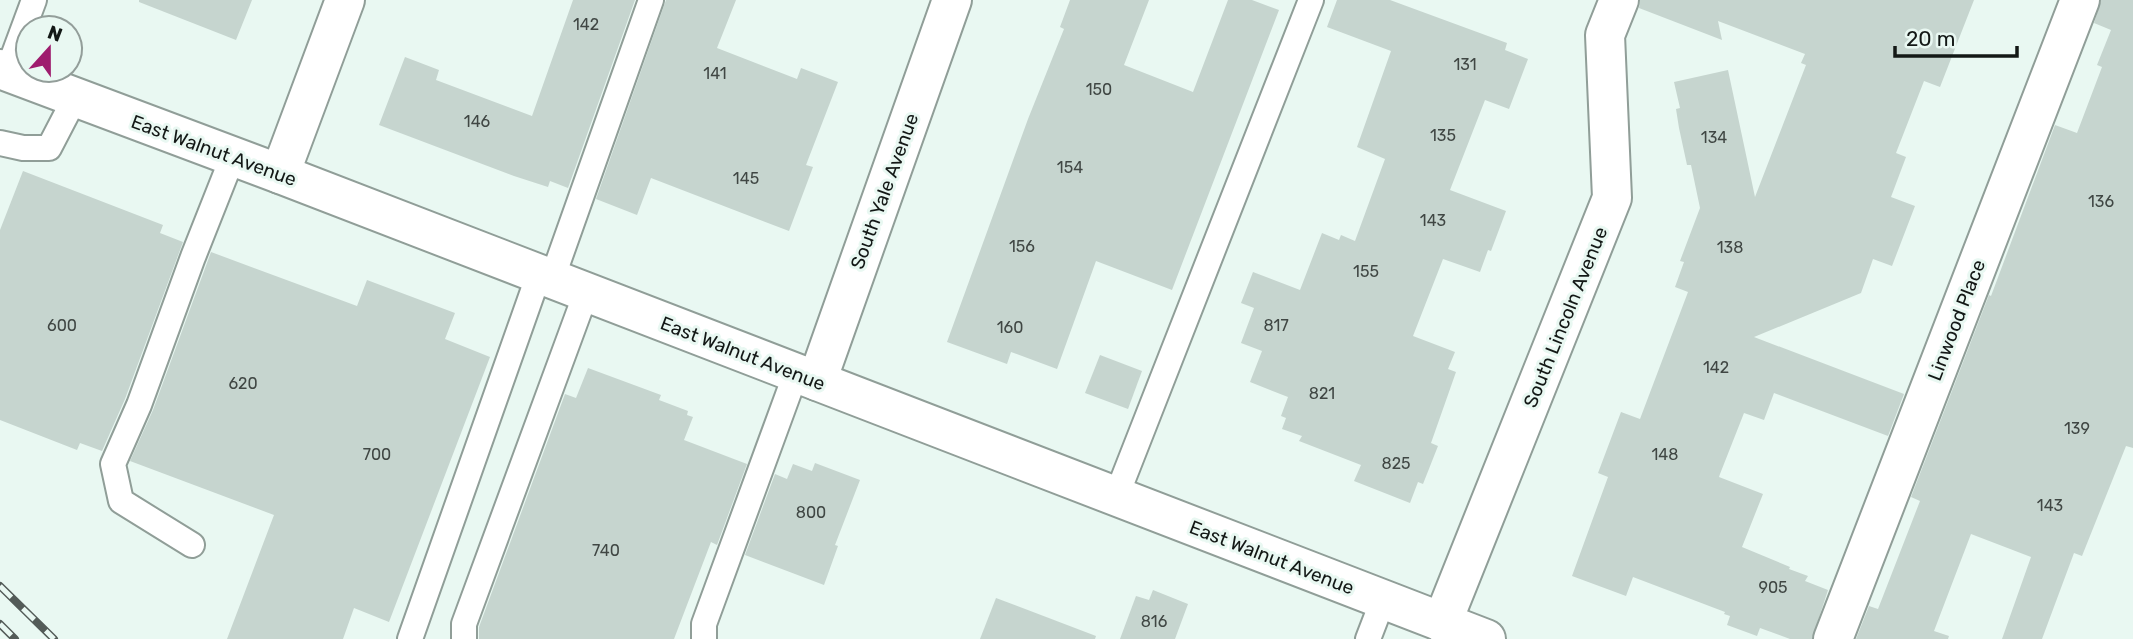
<svg xmlns="http://www.w3.org/2000/svg" width="2133" height="639" font-family="Rubik,sans-serif">
  <style>
    .building { fill: #c6d5cf }
    .lines { fill: none; stroke-linecap: round; stroke-linejoin: round }
    .lane-casing { stroke: #909e98; stroke-width: 28 }
    .street-casing { stroke: #909e98; stroke-width: 42 }
    .lane { stroke: #fff; stroke-width: 24 }
    .street { stroke: #fff; stroke-width: 38 }
    .rail-casing { stroke: #535b58; stroke-width: 8 }
    .rail { stroke: #e9f8f2; stroke-width: 5; stroke-dasharray: 16; stroke-linecap: butt }
    .labels { text-anchor: middle; stroke-width: 6; stroke-linejoin: round; paint-order: stroke }
    .number-label { font-size: 16px; fill: #404744 }
    .street-label { font-size: 19px; fill: #131816; stroke: #e9f8f2 }
  </style>
  <rect width="100%" height="100%" fill="#e9f8f2"/>
  <g class="building">
    <path d="M 139,0 L 252,0 L 236,40 L 139,2 Z"/>
    <path d="M 573,0 L 635,0 L 568,188 L 550,181 L 548,187 L 514,176 L 379,125 L 405,57 L 439,70 L 436,80 L 532,116 Z"/>
    <path d="M 666,0 L 736,0 L 717,48 L 797,79 L 801,68 L 838,82 L 806,165 L 813,167 L 789,231 L 651,178 L 637,215 L 596,199 Z"/>
    <path d="M 1070,0 L 1149,0 L 1124,65 L 1193,92 L 1228,0 L 1252,0 L 1279,10 L 1172,290 L 1096,261 L 1057,369 L 1011,352 L 1007,364 L 947,342 L 1028,119 L 1064,29 L 1060,27 Z"/>
    <path d="M 1337,0 L 1390,0 L 1507,43 L 1505,50 L 1528,59 L 1509,109 L 1485,100 L 1450,190 L 1506,211 L 1491,251 L 1488,250 L 1480,272 L 1443,259 L 1413,336 L 1455,352 L 1448,369 L 1456,372 L 1431,443 L 1438,446 L 1423,484 L 1418,482 L 1410,503 L 1354,481 L 1361,465 L 1299,441 L 1302,436 L 1282,429 L 1286,418 L 1281,416 L 1288,397 L 1250,382 L 1262,351 L 1241,343 L 1254,308 L 1241,303 L 1253,272 L 1300,290 L 1322,233 L 1339,240 L 1341,235 L 1355,241 L 1385,159 L 1357,147 L 1391,51 L 1327,27 Z"/>
    <path d="M 1640,0 L 1974,0 L 1940,87 L 1924,81 L 1896,153 L 1906,157 L 1891,197 L 1915,206 L 1892,266 L 1873,259 L 1861,293 L 1754,337 L 1904,394 L 1888,436 L 1774,393 L 1764,420 L 1744,413 L 1720,474 L 1719,477 L 1763,494 L 1742,547 L 1790,567 L 1789,569 L 1808,576 L 1805,581 L 1828,590 L 1812,639 L 1790,639 L 1760,628 L 1757,636 L 1727,625 L 1730,616 L 1724,614 L 1725,612 L 1633,577 L 1626,596 L 1572,576 L 1608,477 L 1598,473 L 1621,412 L 1640,419 L 1688,292 L 1675,287 L 1684,262 L 1680,261 L 1700,208 L 1691,165 L 1687,165 L 1679,128 L 1676,109 L 1680,108 L 1674,82 L 1728,70 L 1755,197 L 1806,65 L 1801,63 L 1805,54 L 1718,21 L 1722,40 L 1639,8 Z"/>
    <path d="M 2101,0 L 2133,0 L 2133,448 L 2126,446 L 2082,556 L 2074,553 L 2042,639 L 2002,639 L 2031,557 L 1971,534 L 1934,631 L 1949,636 L 1948,639 L 1856,639 L 1869,606 L 1878,609 L 1920,501 L 1911,497 L 1989,295 L 1991,296 L 2055,125 L 2077,133 L 2102,67 L 2097,65 L 2111,30 L 2094,23 Z"/>
    <path d="M 23,171 L 163,225 L 160,233 L 183,242 L 125,399 L 102,451 L 80,443 L 77,450 L 0,420 L 0,230 Z"/>
    <path d="M 211,252 L 357,306 L 367,280 L 455,313 L 445,339 L 490,357 L 389,622 L 354,608 L 343,639 L 227,639 L 274,515 L 130,461 L 153,410 Z"/>
    <path d="M 1100,355 L 1142,371 L 1128,409 L 1085,393 Z"/>
    <path d="M 588,368 L 661,395 L 659,400 L 688,411 L 687,415 L 693,417 L 684,440 L 747,464 L 717,545 L 711,542 L 674,639 L 479,639 L 479,627 L 565,394 L 576,398 Z"/>
    <path d="M 815,463 L 860,480 L 835,545 L 838,546 L 824,585 L 745,555 L 775,474 L 787,479 L 793,464 L 812,471 Z"/>
    <path d="M 1153,590 L 1188,604 L 1175,639 L 1120,639 L 1136,596 L 1149,600 Z"/>
    <path d="M 996,598 L 1096,636 L 1095,639 L 980,639 Z"/>
  </g>
  <g class="lines">
    <defs>
      <g id="lane">
        <path d="M 7,73 L 34,0"/>
        <path d="M 0,143 L 23,148 L 49,148 L 75,98"/>
        <path d="M 552,279 L 651,0"/>
        <path d="M 1116,497 L 1311,0"/>
        <path d="M 192,545 L 121,501 L 113,464 L 139,405 L 193,257 L 233,156"/>
        <path d="M 410,639 L 539,274"/>
        <path d="M 464,639 L 464,624 L 586,293"/>
        <path d="M 704,639 L 704,624 L 796,373"/>
        <path d="M 1368,639 L 1383,600"/>
      </g>
      <g id="street">
        <path d="M 0,69 L 280,174 L 1486,639"/>
        <path d="M 280,174 L 345,0"/>
        <path d="M 817,381 L 952,0"/>
        <path d="M 1442,623 L 1612,198 L 1605,35 L 1619,0"/>
        <path d="M 1833,639 L 2080,0"/>
      </g>
    </defs>
    <use href="#lane" class="lane-casing"/>
    <use href="#street" class="street-casing"/>
    <use href="#lane" class="lane"/>
    <use href="#street" class="street"/>
    <defs>
      <g id="rail">
        <path d="M 0,586 L 54,639"/>
        <path d="M 0,624 L 15,639"/>
      </g>
    </defs>
    <use href="#rail" class="rail-casing"/>
    <use href="#rail" class="rail"/>
  </g>
  <g class="labels">
    <g class="number-label">
      <text x="586" y="30">142</text>
      <text x="1465" y="70">131</text>
      <text x="715" y="79">141</text>
      <text x="1099" y="95">150</text>
      <text x="477" y="127">146</text>
      <text x="1443" y="141">135</text>
      <text x="1714" y="143">134</text>
      <text x="1070" y="173">154</text>
      <text x="746" y="184">145</text>
      <text x="2101" y="207">136</text>
      <text x="1433" y="226">143</text>
      <text x="1022" y="252">156</text>
      <text x="1730" y="253">138</text>
      <text x="1366" y="277">155</text>
      <text x="62" y="331">600</text>
      <text x="1276" y="331">817</text>
      <text x="1010" y="333">160</text>
      <text x="1716" y="373">142</text>
      <text x="243" y="389">620</text>
      <text x="1322" y="399">821</text>
      <text x="2077" y="434">139</text>
      <text x="377" y="460">700</text>
      <text x="1665" y="460">148</text>
      <text x="1396" y="469">825</text>
      <text x="2050" y="511">143</text>
      <text x="811" y="518">800</text>
      <text x="606" y="556">740</text>
      <text x="1773" y="593">905</text>
      <text x="1154" y="627">816</text>
    </g>
    <g class="street-label">
      <text transform="translate(214 150) rotate(20)" y="7">East Walnut Avenue</text>
      <text transform="translate(884 191) rotate(-70)" y="7">South Yale Avenue</text>
      <text transform="translate(1565 317) rotate(-68)" y="7">South Lincoln Avenue</text>
      <text transform="translate(1956 320) rotate(-69)" y="7">Linwood Place</text>
      <text transform="translate(743 353) rotate(21)" y="7">East Walnut Avenue</text>
      <text transform="translate(1272 557) rotate(21)" y="7">East Walnut Avenue</text>
    </g>
  </g>
  <g transform="translate(49 49) rotate(21)"><circle r="33" fill="#e9f8f2" stroke="#939e9a" stroke-width="2"/>
  <path d="M0-5L12 26L0 18L-12 26Z" fill="#9e1c6e"/>
  <text y="-10" font-size="19" font-weight="bold" text-anchor="middle" fill="#131816">N</text>
  </g>
  <path d="M1895 46v10h122v-10" fill="none" stroke="#131816" stroke-width="3.5"/>
  <text x="1906" y="46" font-size="21" fill="#131816" stroke="#e9f8f2" stroke-width="5" paint-order="stroke">20 m</text>
</svg>
